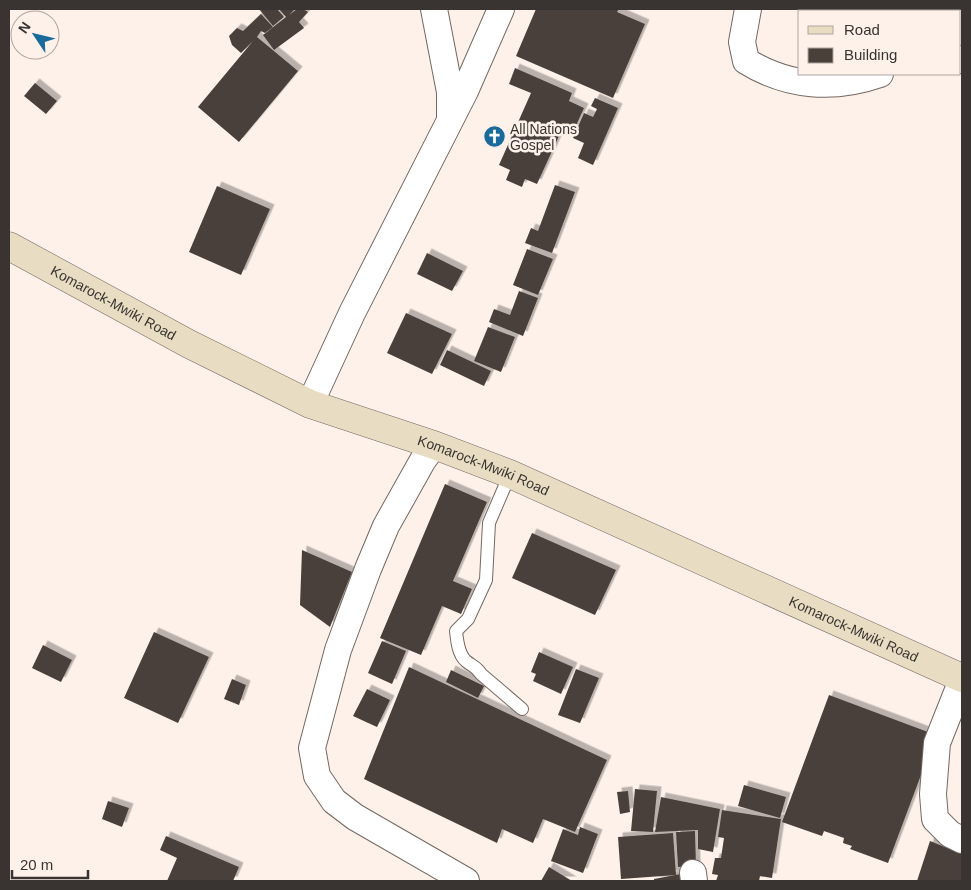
<svg xmlns="http://www.w3.org/2000/svg" width="971" height="890" font-family="Helvetica,sans-serif">
  <style>
    .building { fill: #4a403a; filter: url(#shadow) }
    .lines { fill: none; stroke-linecap: round; stroke-linejoin: round }
    .lane-casing { stroke: #736862; stroke-width: 14 }
    .street-casing { stroke: #736862; stroke-width: 28 }
    .secondary-casing { stroke: #736862; stroke-width: 29 }
    .lane { stroke: #fff; stroke-width: 12 }
    .street { stroke: #fff; stroke-width: 26 }
    .secondary { stroke: #e8ddc3; stroke-width: 28 }
    .labels { text-anchor: middle; stroke-width: 5; stroke-linejoin: round; paint-order: stroke }
    .poi-label { font-size: 14px; fill: #393431; stroke: #fef1ea; text-anchor: start }
    .street-label { font-size: 14px; fill: #393431; stroke: #fef1ea }
  </style>
  <defs>
    <filter id="shadow"><feDropShadow dx="4.5" dy="-4.5" stdDeviation="0" flood-color="#0004"/></filter>
  </defs>
  <rect width="100%" height="100%" fill="#fef1ea"/>
  <g class="building">
    <path d="M 259,9 L 277,9 L 284,17 L 273,26 Z"/>
    <path d="M 279,9 L 295,9 L 289,15 L 297,9 L 303,9 L 308,12 L 299,22 L 304,28 L 274,50 L 263,35 L 286,17 Z"/>
    <path d="M 536,9 L 619,9 L 617,12 L 645,24 L 613,98 L 516,56 Z"/>
    <path d="M 261,14 L 273,27 L 265,33 L 261,31 L 257,37 L 298,71 L 239,142 L 198,107 L 253,41 L 241,53 L 232,45 L 229,36 L 237,28 L 243,31 Z"/>
    <path d="M 515,68 L 572,93 L 569,101 L 584,108 L 574,130 L 564,125 L 537,184 L 525,179 L 522,187 L 506,180 L 510,170 L 499,165 L 531,93 L 509,84 Z"/>
    <path d="M 35,83 L 57,101 L 46,114 L 24,96 Z"/>
    <path d="M 595,98 L 618,108 L 593,165 L 578,158 L 584,143 L 573,138 L 584,113 L 593,117 L 597,109 L 591,106 Z"/>
    <path d="M 555,185 L 575,192 L 552,253 L 525,243 L 531,228 L 538,231 Z"/>
    <path d="M 217,186 L 270,209 L 241,275 L 189,252 Z"/>
    <path d="M 527,249 L 553,259 L 538,295 L 513,285 Z"/>
    <path d="M 427,253 L 463,271 L 452,291 L 417,274 Z"/>
    <path d="M 519,291 L 538,298 L 523,336 L 489,322 L 494,309 L 510,315 Z"/>
    <path d="M 406,313 L 452,334 L 432,374 L 387,353 Z"/>
    <path d="M 488,327 L 515,337 L 501,372 L 474,361 Z"/>
    <path d="M 447,350 L 491,371 L 484,386 L 440,365 Z"/>
    <path d="M 445,484 L 487,502 L 453,581 L 472,589 L 461,614 L 442,606 L 421,655 L 380,638 Z"/>
    <path d="M 532,533 L 616,570 L 595,615 L 512,578 Z"/>
    <path d="M 302,550 L 352,572 L 330,627 L 300,605 Z"/>
    <path d="M 154,632 L 209,657 L 178,723 L 124,698 Z"/>
    <path d="M 382,641 L 406,651 L 392,684 L 368,673 Z"/>
    <path d="M 43,645 L 72,660 L 61,682 L 32,668 Z"/>
    <path d="M 539,652 L 573,667 L 561,694 L 533,681 L 536,674 L 531,672 Z"/>
    <path d="M 409,667 L 607,760 L 575,832 L 543,819 L 533,843 L 502,829 L 497,843 L 364,779 Z"/>
    <path d="M 576,669 L 599,678 L 580,723 L 558,715 Z"/>
    <path d="M 451,670 L 484,686 L 478,698 L 446,682 Z"/>
    <path d="M 232,679 L 246,685 L 239,705 L 224,699 Z"/>
    <path d="M 367,689 L 390,700 L 377,727 L 353,716 Z"/>
    <path d="M 829,695 L 936,735 L 888,863 L 850,849 L 852,846 L 843,843 L 844,838 L 824,831 L 822,836 L 782,822 Z"/>
    <path d="M 744,785 L 786,797 L 780,818 L 738,806 Z"/>
    <path d="M 635,789 L 657,791 L 653,832 L 631,831 Z"/>
    <path d="M 628,791 L 630,812 L 620,814 L 617,792 Z"/>
    <path d="M 661,797 L 720,809 L 713,852 L 698,849 L 698,830 L 655,832 Z"/>
    <path d="M 108,801 L 129,808 L 122,827 L 102,819 Z"/>
    <path d="M 722,810 L 781,819 L 772,878 L 760,876 L 759,881 L 716,881 L 718,875 L 712,874 L 715,858 L 721,858 L 724,838 L 718,837 Z"/>
    <path d="M 580,827 L 598,834 L 583,873 L 551,861 L 563,829 L 578,835 Z"/>
    <path d="M 695,831 L 696,866 L 678,867 L 676,832 Z"/>
    <path d="M 673,833 L 676,875 L 621,879 L 618,837 Z"/>
    <path d="M 166,836 L 239,867 L 233,881 L 167,881 L 177,858 L 160,850 Z"/>
    <path d="M 930,841 L 957,852 L 960,847 L 962,848 L 962,881 L 917,881 Z"/>
    <path d="M 549,867 L 572,881 L 541,881 Z"/>
    <path d="M 686,873 L 687,881 L 654,881 L 654,879 Z"/>
  </g>
  <g class="lines">
    <defs>
      <path id="lane" d="M 510,474 L 489,523 L 486,580 L 468,619 L 456,631 C 457,640 458,654 466,661 C 472,666 477,667 481,674 L 522,709"/>
      <g id="street">
        <path d="M 434,9 L 450,92 L 450,118"/>
        <path d="M 748,9 L 742,42 L 746,61 C 788,87 834,90 880,74"/>
        <path d="M 960,60 L 962,59"/>
        <path d="M 310,404 L 352,313 L 465,91 L 501,9"/>
        <path d="M 434,445 L 423,460 L 386,526 L 368,569 L 338,650 L 312,748 L 317,776 L 334,801 L 355,817 L 466,881"/>
        <path d="M 962,680 L 937,743 L 933,794 L 935,819 L 950,834 L 962,840"/>
        <path d="M 693,873 L 694,881"/>
      </g>
      <g id="secondary">
        <path id="s1" d="M 9,246 L 189,344 L 310,404 L 434,445 L 510,474 L 962,678"/>
      </g>
    </defs>
    <use href="#lane" class="lane-casing"/>
    <use href="#street" class="street-casing"/>
    <use href="#secondary" class="secondary-casing"/>
    <use href="#lane" class="lane"/>
    <use href="#street" class="street"/>
    <use href="#secondary" class="secondary"/>
  </g>
  <defs>
    <symbol id="church-disc" viewBox="-11 -11 22 22"><circle r="9.5" fill="#196b9c" stroke="#fef1ea"/><path d="M-1.2-6h2.4v3.5h3.3v2.4h-3.3V6h-2.4V-.1h-3.3v-2.4h3.3Z" fill="#fff"/></symbol>
  </defs>
  <g fill-rule="evenodd">
    <use href="#church-disc" x="482" y="124" width="25" height="25"/>
  </g>
  <g class="labels">
    <g class="poi-label">
      <text x="510" y="134">All Nations<tspan x="510" dy="16">Gospel</tspan></text>
    </g>
    <g class="street-label">
      <text dy="5" stroke="none"><textPath href="#s1" startOffset="119">Komarock-Mwiki Road</textPath></text>
      <text dy="5" stroke="none"><textPath href="#s1" startOffset="524">Komarock-Mwiki Road</textPath></text>
      <text dy="5" stroke="none"><textPath href="#s1" startOffset="929">Komarock-Mwiki Road</textPath></text>
    </g>
  </g>
  <rect width="971" height="890" fill="none" stroke="#393431" stroke-width="20"/>
  <rect x="798" y="10" width="162" height="65" fill="#fef1ea" stroke="#afa5a0"/>
  <rect x="808" y="26" width="25" height="8" fill="#e8ddc3" stroke="#afa5a0"/>
  <text x="844" y="35" font-size="15" fill="#393431">Road</text>
  <rect x="808" y="48" width="25" height="15" fill="#4a403a" stroke="#afa5a0"/>
  <text x="844" y="60" font-size="15" fill="#393431">Building</text>
  <g transform="translate(35 35) rotate(305)"><circle r="24" fill="#fef1ea" stroke="#afa5a0"/>
  <path d="M0-4L9 19L0 12L-9 19Z" fill="#196b9c"/>
  <text y="-8" font-size="14" font-weight="bold" text-anchor="middle" fill="#393431">N</text>
  </g>
  <path d="M12 870v8h76v-8" fill="none" stroke="#393431" stroke-width="2.5"/>
  <text x="20" y="870" font-size="15" fill="#393431" stroke="#fef1ea" stroke-width="4" paint-order="stroke">20 m</text>
</svg>
